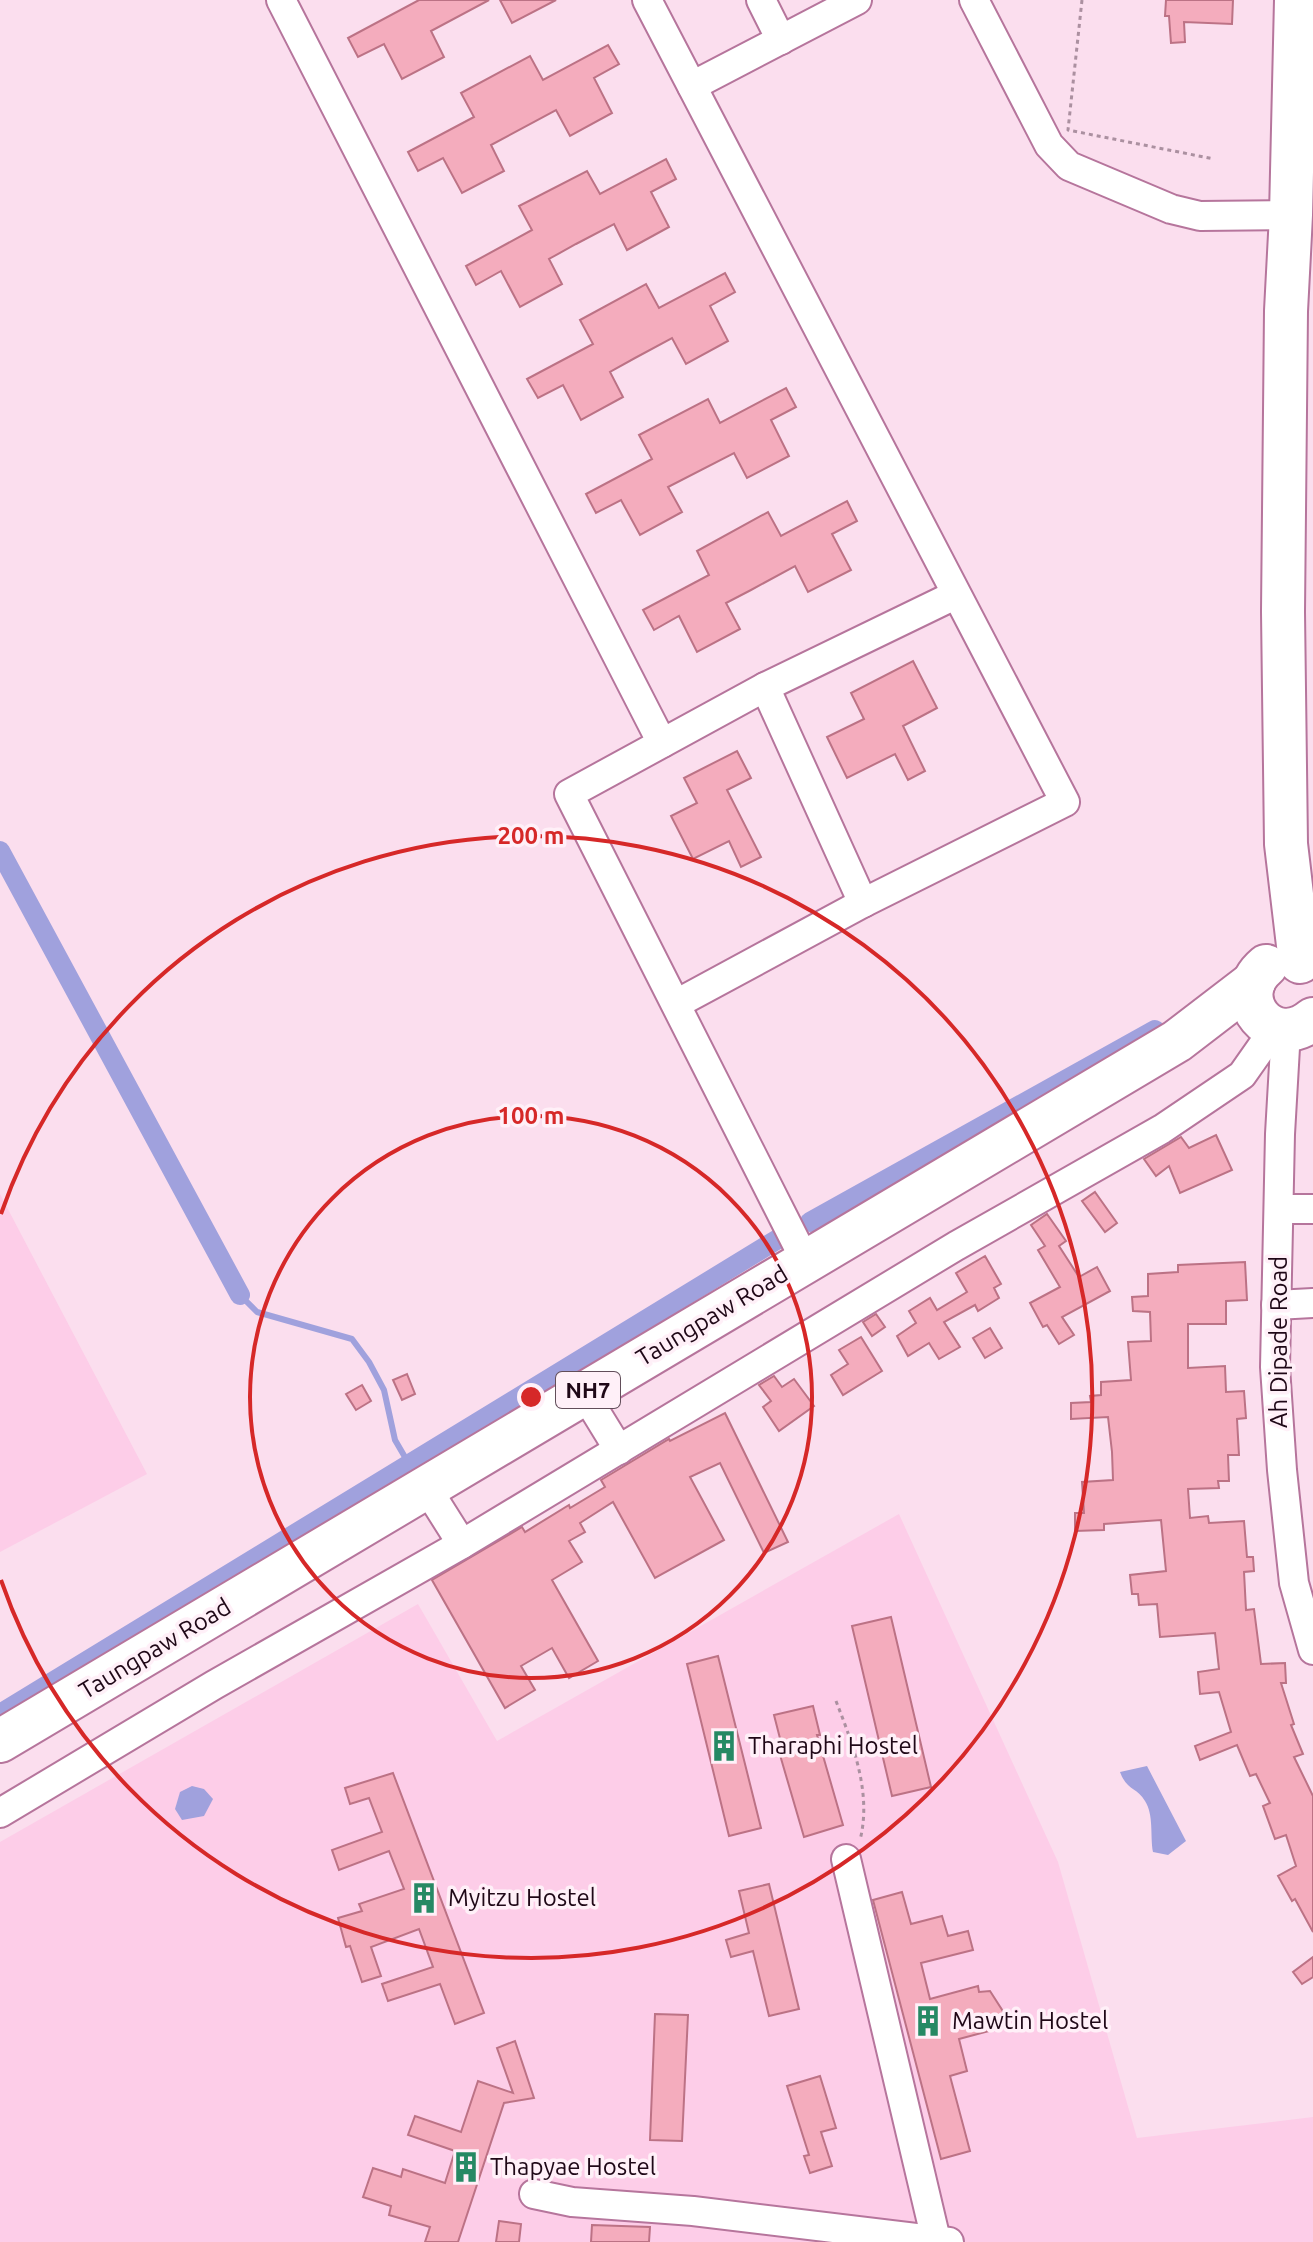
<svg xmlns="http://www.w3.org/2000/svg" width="1313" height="2242" font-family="Ubuntu,sans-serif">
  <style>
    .built { fill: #fdcde8 }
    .water { fill: #a0a1dd }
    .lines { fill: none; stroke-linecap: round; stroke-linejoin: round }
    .stream { stroke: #a0a1dd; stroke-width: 6 }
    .canal { stroke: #a0a1dd; stroke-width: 20 }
    .building { fill: #f4acbd; stroke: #bc7285; stroke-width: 2 }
    .minor-casing { stroke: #b6759c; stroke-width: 32 }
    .highway-casing { stroke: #b6759c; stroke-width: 46 }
    .path { stroke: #ab90a0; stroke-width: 3; stroke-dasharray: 4 4; stroke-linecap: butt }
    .minor { stroke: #fff; stroke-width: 28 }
    .highway { stroke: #fff; stroke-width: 42 }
    .ring { fill: none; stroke: #d62828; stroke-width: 4 }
    .labels { text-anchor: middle; stroke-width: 7; stroke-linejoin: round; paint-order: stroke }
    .shield { fill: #fff0f8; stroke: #624e5a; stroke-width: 2 }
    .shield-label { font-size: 22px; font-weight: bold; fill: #1f0817 }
    .street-label { font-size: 24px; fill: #1f0817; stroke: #fff0f8 }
    .poi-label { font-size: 24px; fill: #1f0817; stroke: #fff0f8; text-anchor: start }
    .centre { fill: #d62828; stroke: #fff0f8; stroke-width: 4 }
    .ring-label { font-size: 24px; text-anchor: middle; font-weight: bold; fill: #d62828; stroke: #fff0f8; stroke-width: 7; stroke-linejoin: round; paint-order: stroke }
  </style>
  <rect width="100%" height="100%" fill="#fbdeee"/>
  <g class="built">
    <path d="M 0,1194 L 147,1474 L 0,1552 Z"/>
    <path d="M 899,1514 L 1058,1862 L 1137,2138 L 1313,2117 L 1313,2242 L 0,2242 L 0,1842 L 418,1604 L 497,1741 Z"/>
  </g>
  <g class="water">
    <path d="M 1147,1766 L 1186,1841 L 1168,1855 L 1153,1852 C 1150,1836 1154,1815 1145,1801 C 1137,1787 1127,1791 1120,1772 Z"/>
    <path d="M 192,1786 L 204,1789 L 213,1799 L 204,1816 L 182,1820 L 175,1809 L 180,1792 Z"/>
  </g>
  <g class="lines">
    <path class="stream" d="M 240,1295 L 257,1312 L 352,1339 L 369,1362 L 384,1390 L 395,1440 L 409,1464"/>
    <g class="canal">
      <path d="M 0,851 L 240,1295"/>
      <path d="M 810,1222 L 1155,1030"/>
      <path d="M 0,1714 L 778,1239"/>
    </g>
  </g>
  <g class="building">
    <path d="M 419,0 L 489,0 L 431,31 L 444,57 L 402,79 L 384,44 L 358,57 L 348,38 Z"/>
    <path d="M 500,0 L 556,0 L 512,23 Z"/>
    <path d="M 1166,0 L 1233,0 L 1232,24 L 1184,22 L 1185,42 L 1171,43 L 1169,16 L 1165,16 Z"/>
    <path d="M 608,45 L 619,64 L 594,78 L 612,113 L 570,136 L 556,110 L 491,145 L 504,171 L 462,193 L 443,158 L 418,171 L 408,152 L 474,117 L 461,93 L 530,56 L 543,80 Z"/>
    <path d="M 666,159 L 676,179 L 651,192 L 669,227 L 627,250 L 614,224 L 576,244 L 549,259 L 562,284 L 520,307 L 501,271 L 476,285 L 466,266 L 532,230 L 519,206 L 587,171 L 600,194 Z"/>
    <path d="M 725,273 L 735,292 L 710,306 L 728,341 L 686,364 L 672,338 L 635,358 L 610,372 L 623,397 L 581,420 L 563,385 L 538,398 L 527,379 L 593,344 L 580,320 L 646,284 L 659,308 Z"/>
    <path d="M 786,388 L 796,407 L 771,420 L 789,456 L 747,478 L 734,453 L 668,487 L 682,512 L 640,535 L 621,500 L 596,513 L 586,494 L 652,459 L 639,435 L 708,399 L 720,423 Z"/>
    <path d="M 847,501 L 857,521 L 832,534 L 851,570 L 808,592 L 795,566 L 751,590 L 726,603 L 740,629 L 697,652 L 679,616 L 654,630 L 643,610 L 709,575 L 697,551 L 768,512 L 781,536 Z"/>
    <path d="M 913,661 L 937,708 L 903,726 L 925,771 L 908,780 L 895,754 L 847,778 L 827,737 L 864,719 L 851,693 Z"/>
    <path d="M 737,751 L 751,778 L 727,790 L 761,857 L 741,867 L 729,841 L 693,859 L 671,816 L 697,803 L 684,778 Z"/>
    <path d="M 1216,1135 L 1232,1170 L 1180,1193 L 1169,1166 L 1156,1176 L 1144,1159 L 1181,1137 L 1189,1148 Z"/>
    <path d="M 1095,1192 L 1117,1223 L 1105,1232 L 1082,1201 Z"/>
    <path d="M 1047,1214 L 1066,1241 L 1059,1246 L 1079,1277 L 1097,1267 L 1110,1291 L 1062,1317 L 1074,1335 L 1059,1344 L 1047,1325 L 1043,1327 L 1030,1303 L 1060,1287 L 1038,1250 L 1045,1246 L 1031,1225 Z"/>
    <path d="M 985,1256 L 1001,1284 L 994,1288 L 999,1298 L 978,1311 L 975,1305 L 944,1322 L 960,1347 L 939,1359 L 929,1343 L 908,1356 L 897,1336 L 916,1323 L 909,1311 L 930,1298 L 937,1310 L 967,1292 L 956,1273 Z"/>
    <path d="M 1245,1262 L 1247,1300 L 1226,1301 L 1226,1324 L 1188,1324 L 1188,1368 L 1225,1366 L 1226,1392 L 1244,1391 L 1246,1418 L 1237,1419 L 1239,1455 L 1228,1455 L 1229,1481 L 1218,1481 L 1219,1488 L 1188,1489 L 1190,1518 L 1208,1516 L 1209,1523 L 1244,1521 L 1247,1557 L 1253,1557 L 1254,1571 L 1244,1572 L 1246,1610 L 1254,1609 L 1261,1664 L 1285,1663 L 1286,1683 L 1281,1683 L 1294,1724 L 1291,1725 L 1303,1754 L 1294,1757 L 1313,1796 L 1313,1932 L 1295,1899 L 1292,1901 L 1278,1876 L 1296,1866 L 1286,1835 L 1275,1839 L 1263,1806 L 1270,1803 L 1256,1774 L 1250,1776 L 1237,1745 L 1200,1760 L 1195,1746 L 1231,1732 L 1219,1692 L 1200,1694 L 1198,1672 L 1219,1669 L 1215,1633 L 1160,1637 L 1157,1604 L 1139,1605 L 1138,1594 L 1132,1594 L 1130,1575 L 1166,1571 L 1161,1520 L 1104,1524 L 1104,1530 L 1075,1531 L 1075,1513 L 1084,1513 L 1082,1482 L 1113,1480 L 1112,1452 L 1108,1417 L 1071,1419 L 1071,1403 L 1091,1402 L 1090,1396 L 1101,1395 L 1101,1382 L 1131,1380 L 1128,1342 L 1151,1341 L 1150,1312 L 1133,1311 L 1132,1297 L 1148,1296 L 1148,1274 L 1178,1272 L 1178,1265 Z"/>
    <path d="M 876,1314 L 885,1327 L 872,1336 L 863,1322 Z"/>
    <path d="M 990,1328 L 1002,1348 L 985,1358 L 973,1338 Z"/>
    <path d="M 861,1337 L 882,1371 L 843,1395 L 831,1375 L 848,1364 L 839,1350 Z"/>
    <path d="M 407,1374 L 415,1394 L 402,1400 L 393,1380 Z"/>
    <path d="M 774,1376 L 782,1387 L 794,1379 L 814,1406 L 779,1431 L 763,1407 L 771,1401 L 759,1385 Z"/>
    <path d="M 362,1385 L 371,1401 L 356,1410 L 346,1394 Z"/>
    <path d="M 725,1413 L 788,1542 L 764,1553 L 720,1463 L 690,1477 L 724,1540 L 655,1578 L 613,1502 L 580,1523 L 585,1532 L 569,1541 L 582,1562 L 552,1580 L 598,1661 L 569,1678 L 552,1648 L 521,1666 L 535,1690 L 505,1708 L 432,1580 L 522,1527 L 525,1532 L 569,1505 L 570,1508 L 605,1487 L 601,1480 L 669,1439 L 670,1441 Z"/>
    <path d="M 891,1617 L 931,1787 L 892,1796 L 852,1626 Z"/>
    <path d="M 718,1656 L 761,1828 L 729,1836 L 687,1664 Z"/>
    <path d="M 813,1706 L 820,1735 L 817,1735 L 843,1825 L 804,1837 L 780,1755 L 784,1754 L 774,1715 Z"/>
    <path d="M 393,1773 L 484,2013 L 455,2024 L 440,1984 L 388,2001 L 382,1984 L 433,1967 L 419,1929 L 371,1947 L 381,1976 L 362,1982 L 350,1946 L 346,1947 L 338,1918 L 362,1911 L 359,1904 L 404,1889 L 389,1851 L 339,1870 L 332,1850 L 382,1832 L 369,1798 L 350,1804 L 345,1788 Z"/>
    <path d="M 769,1884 L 799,2009 L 769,2016 L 753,1951 L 731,1957 L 726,1940 L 749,1933 L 739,1891 Z"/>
    <path d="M 902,1892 L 911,1924 L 942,1916 L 948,1936 L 968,1931 L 973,1950 L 921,1963 L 930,1999 L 978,1986 L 979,1992 L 990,1991 L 1006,2016 L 988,2027 L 989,2031 L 959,2039 L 967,2071 L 950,2076 L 970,2151 L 941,2159 L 873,1900 Z"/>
    <path d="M 1313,1957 L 1313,1977 L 1302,1984 L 1293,1972 Z"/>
    <path d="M 655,2014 L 688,2015 L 682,2141 L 650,2140 Z"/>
    <path d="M 515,2041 L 534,2098 L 504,2103 L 458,2242 L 425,2242 L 430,2227 L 389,2215 L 391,2206 L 363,2197 L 373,2168 L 401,2177 L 403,2169 L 445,2183 L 455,2151 L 408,2135 L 415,2116 L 461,2132 L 478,2081 L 513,2093 L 497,2048 Z"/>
    <path d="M 820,2076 L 836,2128 L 821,2132 L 832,2166 L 810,2173 L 804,2156 L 809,2155 L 787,2086 Z"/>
    <path d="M 499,2221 L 521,2224 L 519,2242 L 496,2242 Z"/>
    <path d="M 592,2225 L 650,2227 L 649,2242 L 591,2242 Z"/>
  </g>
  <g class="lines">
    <defs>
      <g id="minor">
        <path d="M 281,0 L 662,743"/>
        <path d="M 647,0 L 1065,802 L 863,903 L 676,1004"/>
        <path d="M 761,0 L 781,40"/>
        <path d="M 974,0 L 1049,145 L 1069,166 L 1171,209 L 1200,216 L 1291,215"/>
        <path d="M 692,86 L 857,0"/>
        <path d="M 765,687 L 863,903"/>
        <path d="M 1286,1030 L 1280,1134 L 1275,1367 L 1282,1470 L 1294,1583 L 1313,1650"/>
        <path d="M 1280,1209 L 1313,1209"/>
        <path d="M 805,1260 L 569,794 L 765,687 L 955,595"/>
        <path d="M 1276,1305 L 1313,1303"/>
        <path d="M 584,1393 L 619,1450"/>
        <path d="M 426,1487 L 462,1544"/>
        <path d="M 0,1813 L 214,1685 L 462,1544 L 956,1246 L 1162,1129 L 1242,1075 L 1275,1028"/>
        <path d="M 846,1859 L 936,2240"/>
        <path d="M 534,2194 L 572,2202 L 693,2211 L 949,2242"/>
      </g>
      <g id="highway">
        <path d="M 1296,0 L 1291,215 L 1286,311 L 1283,612 L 1286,844 L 1300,962"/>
        <path d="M 1266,966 C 1228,998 1272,1053 1313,1019"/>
        <path d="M 0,1741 L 1177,1041 L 1254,982"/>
      </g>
    </defs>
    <use href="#minor" class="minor-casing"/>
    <use href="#highway" class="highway-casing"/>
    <g class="path">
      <path d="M 1082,0 L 1068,130 L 1214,159"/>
      <path d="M 836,1701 C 853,1745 872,1793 860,1840"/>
    </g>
    <use href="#minor" class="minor"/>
    <use href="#highway" class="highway"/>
  </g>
  <g class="ring">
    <circle cx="531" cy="1397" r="281"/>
    <path d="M1 1214A561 561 0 1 1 1 1580"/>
  </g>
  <defs>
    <symbol id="building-bare" viewBox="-9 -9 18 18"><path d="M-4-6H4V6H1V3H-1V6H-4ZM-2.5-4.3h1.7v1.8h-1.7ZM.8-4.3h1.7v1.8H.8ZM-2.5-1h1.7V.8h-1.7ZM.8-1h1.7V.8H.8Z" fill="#268964" stroke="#fff0f8" stroke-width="2.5" paint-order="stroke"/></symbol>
  </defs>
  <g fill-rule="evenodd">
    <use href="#building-bare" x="702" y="1724" width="44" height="44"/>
    <use href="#building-bare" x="402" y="1876" width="44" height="44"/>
    <use href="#building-bare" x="906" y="1999" width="44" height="44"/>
    <use href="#building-bare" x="444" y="2145" width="44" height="44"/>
  </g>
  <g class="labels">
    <rect class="shield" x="556" y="1372" width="64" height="36" rx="6"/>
    <g class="shield-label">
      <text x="588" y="1398">NH7</text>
    </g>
    <g class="street-label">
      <text transform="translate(712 1316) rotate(-31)" y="8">Taungpaw Road</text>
      <text transform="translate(1279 1342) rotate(-90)" y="8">Ah Dipade Road</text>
      <text transform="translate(155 1649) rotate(-31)" y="8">Taungpaw Road</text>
    </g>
    <g class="poi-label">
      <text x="748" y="1754">Tharaphi Hostel</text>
      <text x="448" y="1906">Myitzu Hostel</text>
      <text x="952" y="2029">Mawtin Hostel</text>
      <text x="490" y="2175">Thapyae Hostel</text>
    </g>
  </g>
  <circle cx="531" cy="1397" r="12" class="centre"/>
  <g class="ring-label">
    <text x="531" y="844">200 m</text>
    <text x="531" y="1124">100 m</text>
  </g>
</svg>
